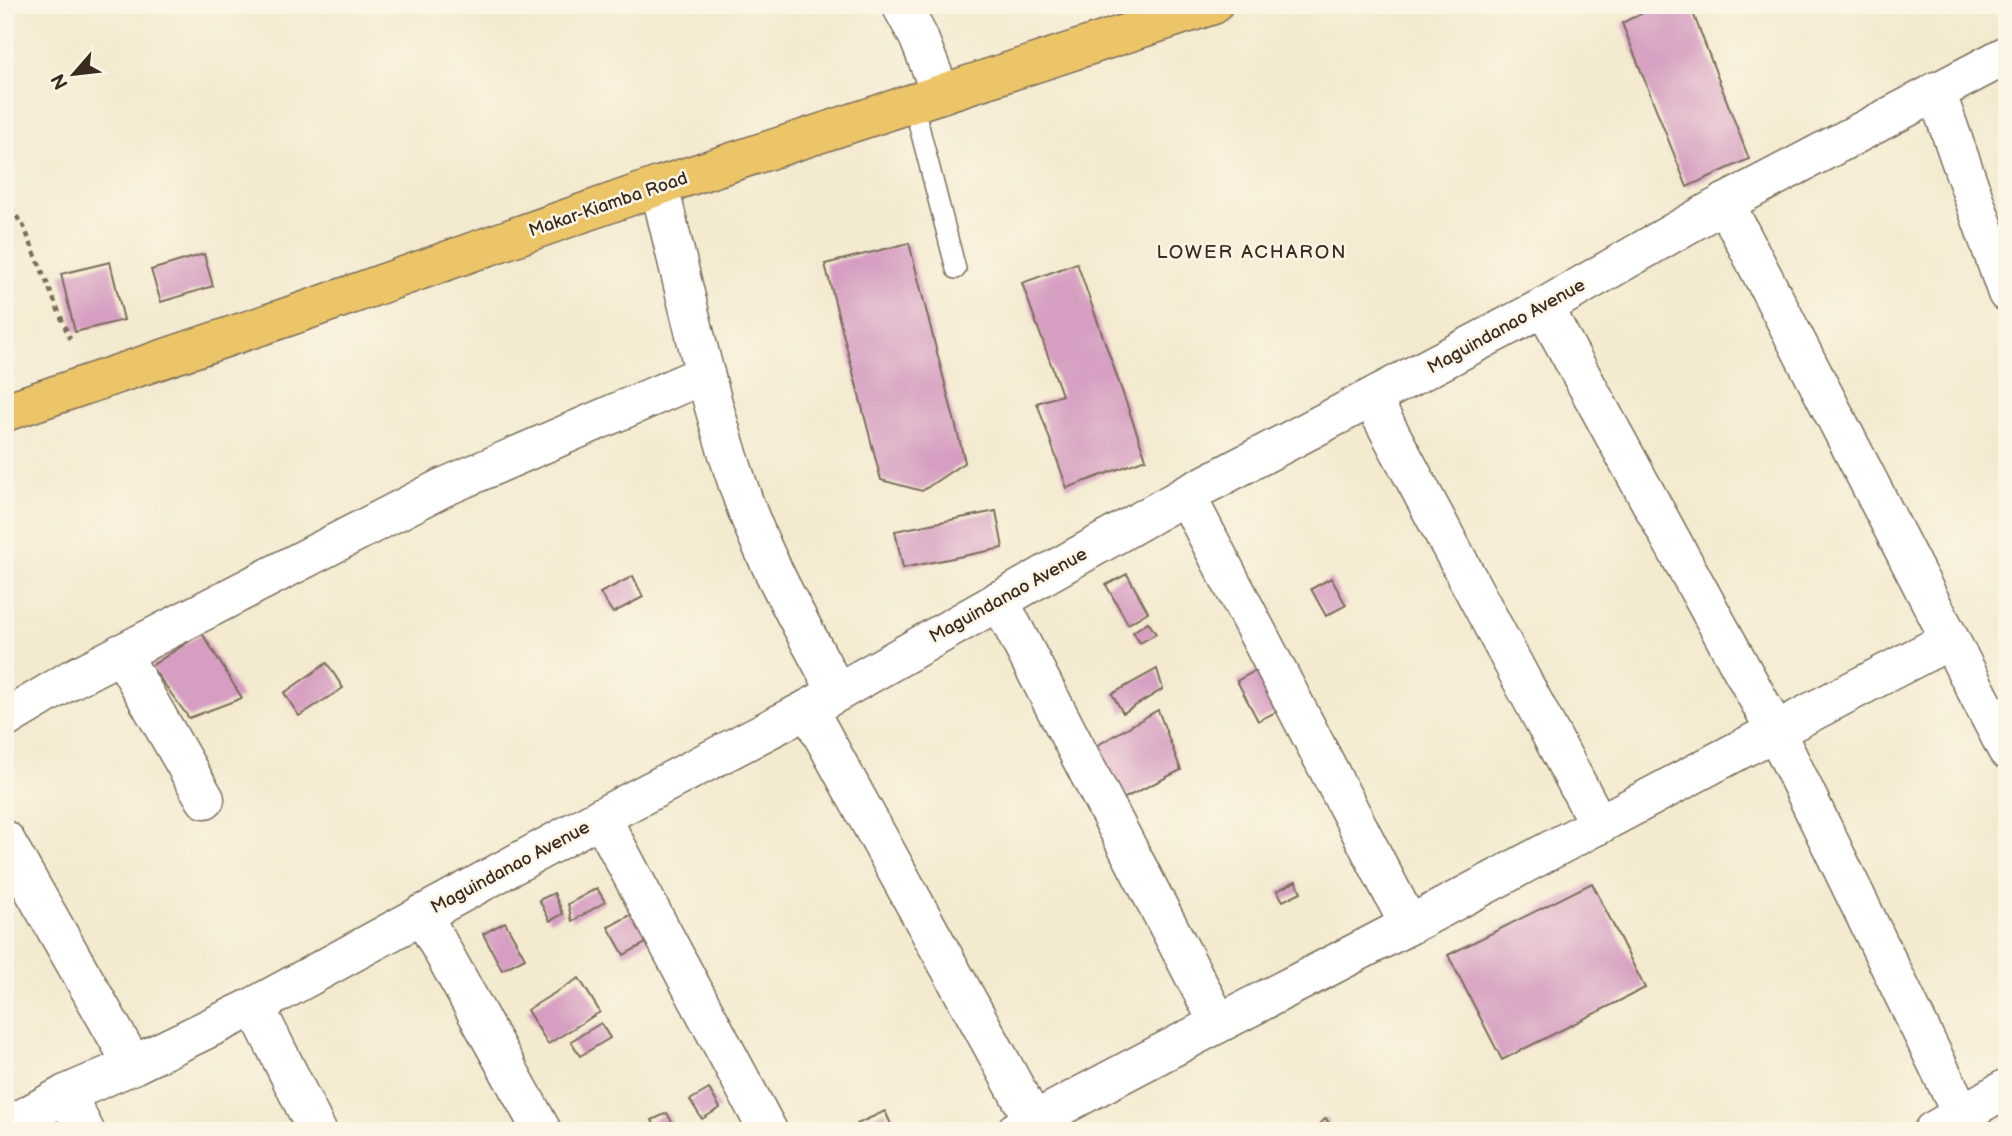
<svg xmlns="http://www.w3.org/2000/svg" width="2012" height="1136" font-family="'Balsamiq Sans',sans-serif">
  <style>
    .building { fill: #d69ec1 }
    .lines { fill: none; stroke-linecap: round; stroke-linejoin: round }
    .service-casing { stroke: #7b6d5c; stroke-width: 22 }
    .minor-casing { stroke: #7b6d5c; stroke-width: 41 }
    .primary-casing { stroke: #7b6d5c; stroke-width: 41 }
    .path { stroke: #7b6d5c; stroke-width: 4.5; stroke-dasharray: 5 5; stroke-linecap: butt }
    .service { stroke: #fff; stroke-width: 19 }
    .minor { stroke: #fff; stroke-width: 38 }
    .primary { stroke: #ecc569; stroke-width: 38 }
    .labels { text-anchor: middle; stroke-width: 5; stroke-linejoin: round; paint-order: stroke }
    .street-label { font-size: 18px; fill: #3b2a1e; stroke: #fcf5e5 }
    .neighbourhood-label { font-size: 19px; letter-spacing: 2px; fill: #3b2a1e; stroke: #fcf5e5 }
  </style>
  <rect width="100%" height="100%" fill="#fcf5e5"/>
  <filter id="ink" filterUnits="userSpaceOnUse"><feTurbulence type="fractalNoise" baseFrequency=".0143" numOctaves="2"/><feDisplacementMap in="SourceGraphic" scale="14" xChannelSelector="R" yChannelSelector="G"/><feConvolveMatrix kernelMatrix="1 2 1 2 8 2 1 2 1" color-interpolation-filters="sRGB"/></filter>
  <filter id="wash" filterUnits="userSpaceOnUse"><feTurbulence type="fractalNoise" baseFrequency=".00686" numOctaves="4" result="noise"/><feDisplacementMap in="SourceGraphic" scale="28" xChannelSelector="R" yChannelSelector="G"/><feGaussianBlur stdDeviation="1.57" result="paint"/><feColorMatrix in="noise" values="0 0 0 0 0 0 0 0 0 0 0 0 0 0 0 0 0 1.4 0 .05"/><feComposite in="paint" operator="in"/></filter>
  <g filter="url(#wash)">
    <rect width="100%" height="100%" fill="#f3eacf"/>
    <g id="blocks">
      <g class="building">
        <path d="M 1658,5 L 1690,5 L 1749,159 L 1687,187 L 1622,23 Z"/>
        <path d="M 909,243 L 965,462 L 922,491 L 881,480 L 825,264 Z"/>
        <path d="M 204,254 L 213,286 L 161,302 L 151,270 Z"/>
        <path d="M 110,262 L 124,320 L 75,332 L 61,274 Z"/>
        <path d="M 1077,263 L 1146,459 L 1067,488 L 1037,403 L 1062,395 L 1022,283 Z"/>
        <path d="M 996,511 L 1003,548 L 903,568 L 895,531 Z"/>
        <path d="M 1127,574 L 1148,612 L 1128,624 L 1106,585 Z"/>
        <path d="M 633,576 L 643,597 L 613,613 L 600,593 Z"/>
        <path d="M 1331,578 L 1346,605 L 1326,616 L 1311,589 Z"/>
        <path d="M 1148,622 L 1156,634 L 1140,643 L 1133,632 Z"/>
        <path d="M 202,633 L 242,698 L 189,718 L 151,666 Z"/>
        <path d="M 327,663 L 343,688 L 299,716 L 284,693 Z"/>
        <path d="M 1260,668 L 1282,709 L 1258,721 L 1237,681 Z"/>
        <path d="M 1157,669 L 1163,689 L 1123,713 L 1112,694 Z"/>
        <path d="M 1158,710 L 1181,770 L 1121,800 L 1091,749 Z"/>
        <path d="M 1296,881 L 1301,892 L 1283,901 L 1277,891 Z"/>
        <path d="M 1592,883 L 1645,988 L 1502,1060 L 1448,955 Z"/>
        <path d="M 597,888 L 605,902 L 572,921 L 568,904 Z"/>
        <path d="M 554,893 L 563,914 L 550,921 L 539,900 Z"/>
        <path d="M 638,911 L 653,939 L 624,955 L 608,927 Z"/>
        <path d="M 505,922 L 525,958 L 502,970 L 483,934 Z"/>
        <path d="M 579,978 L 600,1012 L 548,1044 L 527,1010 Z"/>
        <path d="M 601,1023 L 610,1038 L 580,1056 L 571,1041 Z"/>
        <path d="M 709,1089 L 720,1108 L 702,1119 L 690,1100 Z"/>
        <path d="M 885,1111 L 894,1131 L 860,1131 L 857,1124 Z"/>
        <path d="M 667,1113 L 677,1131 L 657,1131 L 652,1120 Z"/>
        <path d="M 1326,1118 L 1333,1131 L 1312,1131 Z"/>
      </g>
    </g>
  </g>
  <g filter="url(#ink)">
    <use href="#blocks" fill-opacity="0" stroke="#7b6d5c" stroke-width="2"/>
    <g class="lines">
      <defs>
        <path id="service" d="M 913,103 L 956,269"/>
        <g id="minor">
          <path d="M 901,5 L 918,36 L 941,94"/>
          <path d="M 1936,91 L 2007,293"/>
          <path d="M 659,186 C 684,286 705,388 738,485 C 762,558 801,624 837,692"/>
          <path d="M 1725,203 L 2007,750"/>
          <path d="M 1544,307 L 1775,730 L 1962,1115"/>
          <path d="M 1372,399 L 1599,825"/>
          <path d="M 1186,495 L 1409,925"/>
          <path d="M 999,600 L 1218,1022"/>
          <path d="M 121,653 L 205,799"/>
          <path d="M 808,709 L 1039,1131"/>
          <path d="M 5,719 L 70,680 L 442,488 L 705,374"/>
          <path d="M 601,817 L 768,1131"/>
          <path d="M 5,840 L 133,1065"/>
          <path d="M 422,914 L 542,1131"/>
          <path d="M 255,1006 L 317,1131"/>
          <path d="M 66,1094 L 85,1131"/>
          <path d="M 5,1128 L 66,1094 L 133,1065 L 255,1006 L 601,817 L 808,709 L 1186,495 L 1544,307 L 1725,203 L 2007,55"/>
          <path d="M 1016,1131 C 1147,1058 1282,992 1415,922 C 1593,828 1771,732 1950,640"/>
          <path d="M 1933,1131 L 2007,1088"/>
        </g>
        <path id="primary" d="M 5,412 L 299,313 L 659,186 L 1213,5"/>
      </defs>
      <use href="#service" class="service-casing"/>
      <use href="#minor" class="minor-casing"/>
      <use href="#primary" class="primary-casing"/>
      <path class="path" d="M 5,200 L 24,227 L 70,339"/>
      <use href="#service" class="service"/>
      <use href="#minor" class="minor"/>
      <use href="#primary" class="primary"/>
    </g>
  </g>
  <g class="labels">
    <g class="street-label">
      <text transform="translate(608 204) rotate(-19)" y="6">Makar-Kiamba Road</text>
      <text transform="translate(1506 326) rotate(-29)" y="6">Maguindanao Avenue</text>
      <text transform="translate(1008 595) rotate(-29)" y="6">Maguindanao Avenue</text>
      <text transform="translate(510 867) rotate(-28)" y="6">Maguindanao Avenue</text>
    </g>
    <g class="neighbourhood-label">
      <text x="1252" y="258">LOWER ACHARON</text>
    </g>
  </g>
  <rect width="2012" height="1136" fill="none" stroke="#fcf5e5" stroke-width="28"/>
  <g transform="translate(74 74) rotate(242)" stroke="#fcf5e5" stroke-width="5" paint-order="stroke">
  <path d="M0-5L12 26L0 18L-12 26Z" fill="#3b2a1e"/>
  <text y="-10" font-size="19" font-weight="bold" text-anchor="middle" fill="#3b2a1e">N</text>
  </g>
</svg>
